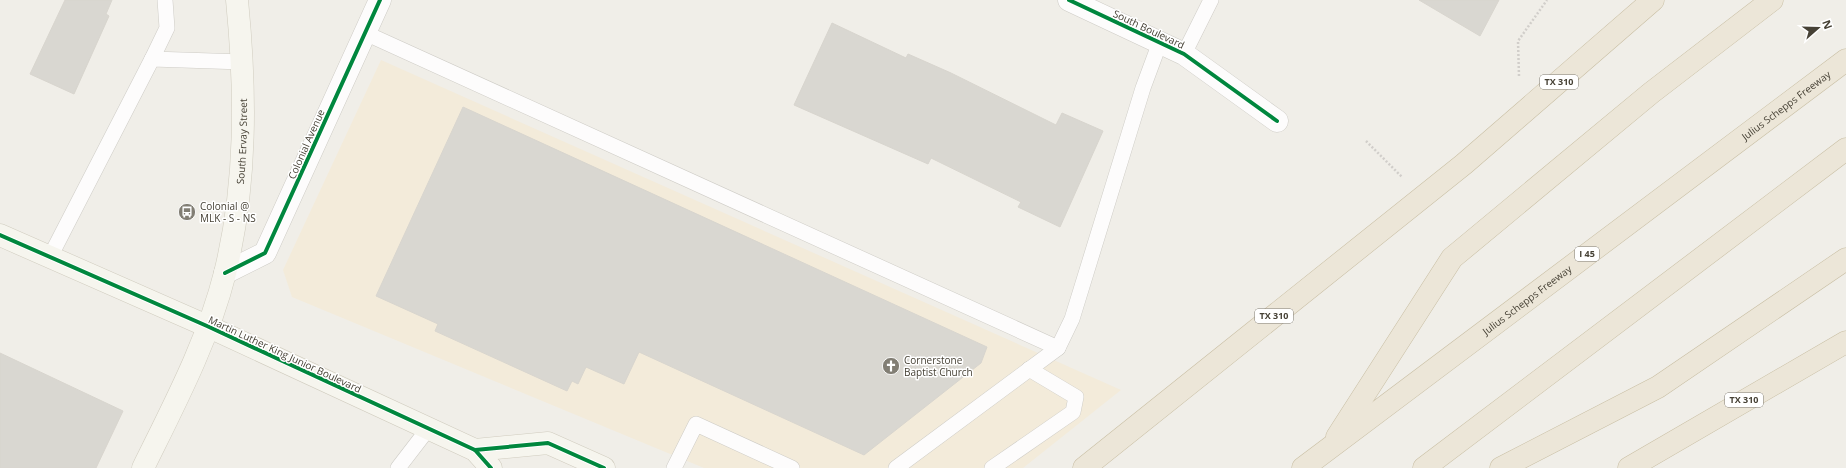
<svg xmlns="http://www.w3.org/2000/svg" width="1846" height="468" font-family="'Open Sans',sans-serif">
  <style>
    .commercial { fill: #f3ebda }
    .building { fill: #d9d7d1; stroke: #d8d5ce }
    .lines { fill: none; stroke-linecap: round; stroke-linejoin: round }
    .service-casing { stroke: #ceccc6; stroke-width: 16 }
    .minor-casing { stroke: #ceccc6; stroke-width: 23 }
    .secondary-casing { stroke: #d0ccbf; stroke-width: 23 }
    .motorway-casing { stroke: #c8bea3; stroke-width: 23 }
    .path { stroke: #d1ceca; stroke-width: 2.5; stroke-dasharray: 2 2; stroke-linecap: butt }
    .service { stroke: #fdfcfc; stroke-width: 15 }
    .minor { stroke: #fdfcfc; stroke-width: 22 }
    .secondary { stroke: #f6f5ee; stroke-width: 22 }
    .motorway { stroke: #ece6d8; stroke-width: 22 }
    .cycleway-casing { stroke: #fff; stroke-width: 6 }
    .cycleway { stroke: #00873e; stroke-width: 4 }
    .labels { text-anchor: middle; stroke-width: 3; stroke-linejoin: round; paint-order: stroke }
    .shield { fill: #fff; stroke: #7e7a72; stroke-width: 1 }
    .shield-label { font-size: 9px; font-weight: bold; fill: #464135 }
    .street-label { font-size: 10px; fill: #464135; stroke: #fff }
    .poi-label { font-size: 10px; fill: #464135; stroke: #fff; text-anchor: start }
  </style>
  <rect width="100%" height="100%" fill="#f0eee8"/>
  <path class="commercial" d="M 381,60 L 1121,390 L 1023,468 L 704,468 L 292,297 L 283,270 Z"/>
  <g class="building">
    <path d="M 65,0 L 112,0 L 106,14 L 109,16 L 74,94 L 30,74 Z"/>
    <path d="M 1419,0 L 1499,0 L 1480,36 Z"/>
    <path d="M 832,23 L 906,58 L 908,54 L 951,73 L 1056,125 L 1062,113 L 1103,131 L 1060,227 L 1018,207 L 1021,202 L 931,158 L 928,164 L 794,105 Z"/>
    <path d="M 463,107 L 987,347 L 981,363 L 864,455 L 639,352 L 624,384 L 586,367 L 578,384 L 572,381 L 567,391 L 435,331 L 438,324 L 376,296 Z"/>
    <path d="M 0,353 L 123,411 L 96,468 L 0,468 Z"/>
  </g>
  <g class="lines">
    <defs>
      <g id="service">
        <path d="M 365,33 L 1058,348"/>
        <path d="M 1184,54 L 1211,0"/>
        <path d="M 152,59 L 167,28 L 165,0"/>
        <path d="M 50,257 L 152,59 L 243,62"/>
        <path d="M 398,468 L 428,429"/>
        <path d="M 674,468 L 696,424 L 792,468"/>
        <path d="M 896,468 L 1058,348 L 1072,319 L 1143,88 L 1160,42"/>
        <path d="M 992,468 L 1073,412 L 1076,397 L 1029,369"/>
      </g>
      <g id="minor">
        <path d="M 1069,0 L 1184,54 L 1277,121"/>
        <path d="M 225,273 L 265,253 L 380,0"/>
      </g>
      <g id="secondary">
        <path d="M 0,235 L 207,326 L 475,450 L 491,468"/>
        <path d="M 475,450 L 548,443 L 604,468"/>
        <path id="s1" d="M 143,468 C 174,405 208,341 225,273 C 247,184 246,91 237,0"/>
      </g>
      <g id="motorway">
        <path d="M 1337,437 L 1452,258 L 1651,93 L 1772,0"/>
        <path d="M 1084,468 L 1464,164 L 1653,0"/>
        <path id="s2" d="M 1303,468 L 1846,60"/>
        <path d="M 1424,468 L 1846,149"/>
        <path d="M 1501,468 L 1658,387 L 1846,259"/>
        <path d="M 1629,468 L 1846,342"/>
      </g>
    </defs>
    <use href="#service" class="service-casing"/>
    <use href="#minor" class="minor-casing"/>
    <use href="#secondary" class="secondary-casing"/>
    <use href="#motorway" class="motorway-casing"/>
    <g class="path">
      <path d="M 1519,76 L 1518,41 L 1547,0"/>
      <path d="M 1366,141 L 1402,177"/>
    </g>
    <use href="#service" class="service"/>
    <use href="#minor" class="minor"/>
    <use href="#secondary" class="secondary"/>
    <use href="#motorway" class="motorway"/>
    <defs>
      <g id="cycleway">
        <path d="M 1069,0 L 1184,54 L 1277,121"/>
        <path d="M 0,235 L 207,326 L 475,450 L 491,468"/>
        <path d="M 225,273 L 265,253 L 380,0"/>
        <path d="M 475,450 L 548,443 L 604,468"/>
      </g>
    </defs>
    <use href="#cycleway" class="cycleway-casing"/>
    <use href="#cycleway" class="cycleway"/>
  </g>
  <defs>
    <symbol id="bus-disc" viewBox="-11 -11 22 22"><circle r="9.5" fill="#827e74" stroke="#fff"/><path d="M-5-6H5V4H4V6H2V4H-2V6H-4V4H-5ZM-3.5-4V0h7V-4ZM-3.5 1.2v1.5H-2V1.2ZM2 1.2v1.5H3.5V1.2Z" fill="#fff"/></symbol>
    <symbol id="church-disc" viewBox="-11 -11 22 22"><circle r="9.5" fill="#827e74" stroke="#fff"/><path d="M-1.2-6h2.4v3.5h3.3v2.4h-3.3V6h-2.4V-.1h-3.3v-2.4h3.3Z" fill="#fff"/></symbol>
  </defs>
  <g fill-rule="evenodd">
    <use href="#bus-disc" x="177" y="202" width="20" height="20"/>
    <use href="#church-disc" x="881" y="356" width="20" height="20"/>
  </g>
  <g class="labels">
    <g class="shield">
      <rect x="1540" y="75" width="38" height="14" rx="3"/>
      <rect x="1575" y="247" width="24" height="14" rx="3"/>
      <rect x="1255" y="309" width="38" height="14" rx="3"/>
      <rect x="1725" y="393" width="38" height="14" rx="3"/>
    </g>
    <g class="shield-label">
      <text x="1559" y="85">TX 310</text>
      <text x="1587" y="257">I 45</text>
      <text x="1274" y="319">TX 310</text>
      <text x="1744" y="403">TX 310</text>
    </g>
    <g class="street-label">
      <text transform="translate(1149 29) rotate(25)" y="4">South Boulevard</text>
      <text dy="4" stroke="none"><textPath href="#s2" startOffset="604">Julius Schepps Freeway</textPath></text>
      <text dy="4" stroke="none"><textPath href="#s1" startOffset="345">South Ervay Street</textPath></text>
      <text transform="translate(306 144) rotate(-66)" y="4">Colonial Avenue</text>
      <text dy="4" stroke="none"><textPath href="#s2" startOffset="280">Julius Schepps Freeway</textPath></text>
      <text transform="translate(285 354) rotate(25)" y="4">Martin Luther King Junior Boulevard</text>
    </g>
    <g class="poi-label">
      <text x="200" y="210">Colonial @<tspan x="200" dy="12">MLK - S - NS</tspan></text>
      <text x="904" y="364">Cornerstone<tspan x="904" dy="12">Baptist Church</tspan></text>
    </g>
  </g>
  <g transform="translate(1818 28) rotate(70)" stroke="#ffffff" stroke-width="3" paint-order="stroke">
  <path d="M0-3L7 15L0 10L-7 15Z" fill="#464135"/>
  <text y="-6" font-size="11" font-weight="bold" text-anchor="middle" fill="#464135">N</text>
  </g>
</svg>
